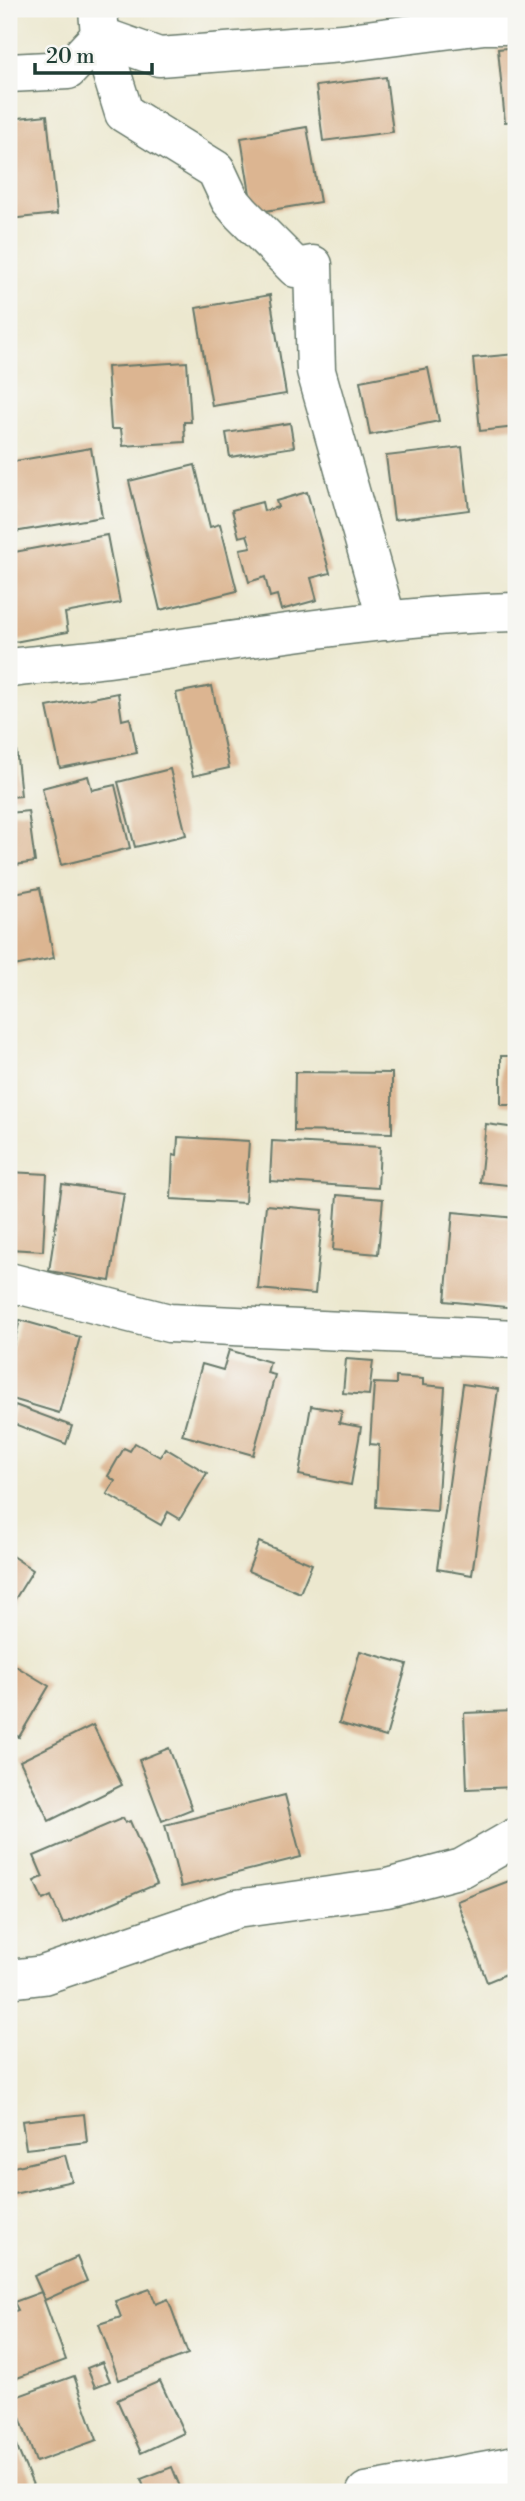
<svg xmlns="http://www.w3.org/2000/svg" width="525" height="2501" font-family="'Libre Bodoni',serif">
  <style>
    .building { fill: #dcb591 }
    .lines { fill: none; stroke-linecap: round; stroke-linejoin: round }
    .minor-casing { stroke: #67796a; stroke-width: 41 }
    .minor { stroke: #fff; stroke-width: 38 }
  </style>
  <rect width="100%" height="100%" fill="#f6f6f2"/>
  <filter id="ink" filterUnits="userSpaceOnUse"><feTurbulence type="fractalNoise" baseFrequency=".0143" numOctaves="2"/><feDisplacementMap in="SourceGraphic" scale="14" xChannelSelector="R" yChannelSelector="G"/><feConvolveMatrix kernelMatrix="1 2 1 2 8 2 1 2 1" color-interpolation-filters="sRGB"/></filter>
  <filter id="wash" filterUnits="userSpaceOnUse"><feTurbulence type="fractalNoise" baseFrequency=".00686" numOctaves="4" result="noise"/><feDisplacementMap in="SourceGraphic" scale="28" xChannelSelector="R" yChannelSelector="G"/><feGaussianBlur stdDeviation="1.57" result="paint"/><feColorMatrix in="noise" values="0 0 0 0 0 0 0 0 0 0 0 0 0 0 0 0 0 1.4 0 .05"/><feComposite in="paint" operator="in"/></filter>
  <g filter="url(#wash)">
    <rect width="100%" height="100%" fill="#ece8cf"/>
    <g id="blocks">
      <g class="building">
        <path d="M 516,47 L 516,121 L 505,122 L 498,49 Z"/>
        <path d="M 386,77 L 393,132 L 323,141 L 316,86 Z"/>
        <path d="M 47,115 L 57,214 L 9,219 L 9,119 Z"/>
        <path d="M 307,127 L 320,202 L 253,213 L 241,138 Z"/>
        <path d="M 270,295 L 286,394 L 212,406 L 196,308 Z"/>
        <path d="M 516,354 L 516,427 L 480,431 L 473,358 Z"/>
        <path d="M 187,362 L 191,422 L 184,422 L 185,442 L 123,446 L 121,429 L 111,429 L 107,367 Z"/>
        <path d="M 428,368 L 439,421 L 370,435 L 360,381 Z"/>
        <path d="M 290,423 L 294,447 L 230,457 L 226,433 Z"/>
        <path d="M 462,447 L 469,510 L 394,520 L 386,456 Z"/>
        <path d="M 91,448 L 102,517 L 14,532 L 9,504 L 9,462 Z"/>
        <path d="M 195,465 L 210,527 L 220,524 L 237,591 L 160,610 L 129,481 Z"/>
        <path d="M 307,492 L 330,573 L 311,578 L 317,600 L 281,610 L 277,595 L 270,597 L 265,577 L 249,582 L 240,549 L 251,547 L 247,535 L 239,537 L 232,510 L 262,502 L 264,511 L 278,507 L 276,501 Z"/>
        <path d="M 107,535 L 120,603 L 65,613 L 68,632 L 9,643 L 9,569 L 12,569 L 9,553 Z"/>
        <path d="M 212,686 L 229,768 L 193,776 L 176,693 Z"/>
        <path d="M 118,693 L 122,720 L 130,718 L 137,753 L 60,768 L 47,707 Z"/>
        <path d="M 13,719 L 21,796 L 9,797 L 9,720 Z"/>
        <path d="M 170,769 L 186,835 L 135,847 L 118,782 Z"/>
        <path d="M 88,776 L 92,790 L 115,785 L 130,848 L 61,865 L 42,788 Z"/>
        <path d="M 28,811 L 35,862 L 9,866 L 9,813 Z"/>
        <path d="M 40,888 L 54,958 L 9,967 L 9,894 Z"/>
        <rect x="501" y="1056" width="15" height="49"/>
        <path d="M 295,1072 L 392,1073 L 392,1133 L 294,1131 Z"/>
        <path d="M 486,1124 L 516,1128 L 516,1186 L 480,1182 Z"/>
        <path d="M 178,1137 L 249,1141 L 245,1203 L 171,1199 L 173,1155 L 177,1156 Z"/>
        <path d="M 272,1141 L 380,1147 L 378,1188 L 270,1181 Z"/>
        <path d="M 9,1172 L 47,1174 L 43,1251 L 9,1249 Z"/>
        <path d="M 62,1184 L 124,1193 L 110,1281 L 49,1271 Z"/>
        <path d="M 337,1195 L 383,1199 L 378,1254 L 333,1250 Z"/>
        <path d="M 266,1205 L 323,1210 L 315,1294 L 258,1289 Z"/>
        <path d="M 453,1212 L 516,1218 L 516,1308 L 445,1301 Z"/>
        <path d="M 20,1320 L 80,1337 L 59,1413 L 9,1398 L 9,1362 Z"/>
        <path d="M 229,1350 L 270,1362 L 267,1373 L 275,1375 L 253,1455 L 182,1435 L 202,1364 L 223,1370 Z"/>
        <path d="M 346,1359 L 373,1361 L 369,1395 L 343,1393 Z"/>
        <path d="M 396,1377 L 423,1379 L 423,1385 L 445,1387 L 437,1511 L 376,1507 L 379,1445 L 370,1444 L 374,1383 L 396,1384 Z"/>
        <path d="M 463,1384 L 498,1389 L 472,1575 L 437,1569 Z"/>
        <path d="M 15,1405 L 72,1426 L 66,1444 L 9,1422 Z"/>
        <path d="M 311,1406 L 342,1411 L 339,1423 L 361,1427 L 351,1485 L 299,1475 Z"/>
        <path d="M 135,1443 L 160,1457 L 165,1448 L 207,1473 L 180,1519 L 168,1512 L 161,1525 L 107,1494 L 115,1481 L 108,1476 L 124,1448 L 130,1451 Z"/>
        <path d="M 259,1542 L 312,1564 L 300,1593 L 248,1571 Z"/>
        <path d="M 9,1554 L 33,1570 L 9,1609 Z"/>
        <path d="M 360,1651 L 407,1664 L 386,1737 L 339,1723 Z"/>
        <path d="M 9,1662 L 49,1686 L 19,1737 L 9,1731 Z"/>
        <path d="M 515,1711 L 516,1787 L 467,1789 L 464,1713 Z"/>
        <path d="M 93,1725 L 122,1785 L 49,1821 L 20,1761 Z"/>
        <path d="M 169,1748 L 192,1809 L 162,1821 L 139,1760 Z"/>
        <path d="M 285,1795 L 301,1857 L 181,1887 L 165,1825 Z"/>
        <path d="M 123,1818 L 125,1823 L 130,1821 L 157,1884 L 63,1924 L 51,1896 L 43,1900 L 34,1881 L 43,1877 L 34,1856 Z"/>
        <path d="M 514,1879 L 516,1885 L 516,1970 L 487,1982 L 457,1901 Z"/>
        <path d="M 84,2114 L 87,2142 L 26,2149 L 22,2121 Z"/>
        <path d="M 65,2155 L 72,2181 L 9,2195 L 9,2168 Z"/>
        <path d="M 77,2257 L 87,2281 L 45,2300 L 34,2276 Z"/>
        <path d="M 150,2289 L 156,2304 L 168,2299 L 188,2354 L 119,2380 L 99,2324 L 121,2317 L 115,2301 Z"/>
        <path d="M 41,2292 L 66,2360 L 9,2381 L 9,2313 L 18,2310 L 14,2302 Z"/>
        <path d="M 102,2362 L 110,2381 L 95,2387 L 87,2368 Z"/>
        <path d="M 74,2376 L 97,2440 L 36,2462 L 13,2398 Z"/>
        <path d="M 160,2381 L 184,2433 L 141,2453 L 117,2400 Z"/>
        <path d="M 16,2445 L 36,2492 L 9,2492 L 9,2448 Z"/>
        <path d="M 172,2467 L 180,2487 L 167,2492 L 146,2492 L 141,2479 Z"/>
      </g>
    </g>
  </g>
  <g filter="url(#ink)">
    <use href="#blocks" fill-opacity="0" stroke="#67796a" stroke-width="2"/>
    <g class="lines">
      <defs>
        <g id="minor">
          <path d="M 98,9 L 100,36 L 124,113 L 216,170 L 230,200 L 241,213 L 296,268 L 313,265 L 316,371 L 387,621"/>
          <path d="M 9,73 L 68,70 L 100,36 L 159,57 L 342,43 L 484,25 L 516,25"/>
          <path d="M 9,668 C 42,664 76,662 109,658 C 245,640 380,615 516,612"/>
          <path d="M 9,1282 L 169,1323 L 516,1339"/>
          <path d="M 9,1979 L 43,1975 L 236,1909 L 387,1888 L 462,1868 L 516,1837"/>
          <path d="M 366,2492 L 516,2465"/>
        </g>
      </defs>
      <use href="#minor" class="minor-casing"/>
      <use href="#minor" class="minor"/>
    </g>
  </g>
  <rect width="525" height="2501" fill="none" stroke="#f6f6f2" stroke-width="35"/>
  <path d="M35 63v10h117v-10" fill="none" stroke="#1f3d34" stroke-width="3.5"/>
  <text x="46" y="63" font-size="21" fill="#1f3d34" stroke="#f6f6f2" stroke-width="5" paint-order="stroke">20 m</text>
</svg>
